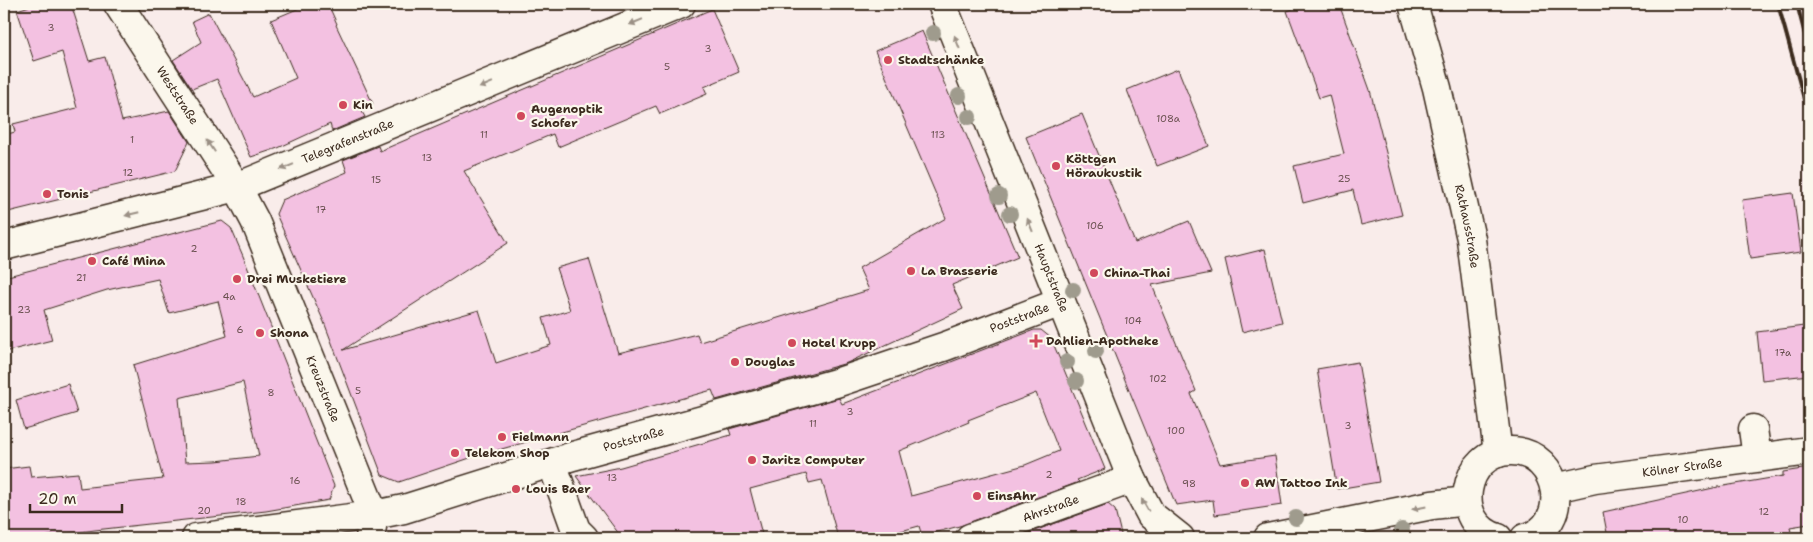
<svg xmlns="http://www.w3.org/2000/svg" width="1813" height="542" font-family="'Shantell Sans',sans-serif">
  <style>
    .building { fill: #f3c1e1; stroke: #3b2a1e; fill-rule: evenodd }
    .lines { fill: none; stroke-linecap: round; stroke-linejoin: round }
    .minor-casing { stroke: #3b2a1e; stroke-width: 31 }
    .minor { stroke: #fbf7ec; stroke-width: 28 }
    .rail { stroke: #3b2a1e; stroke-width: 4 }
    .tree { fill: #9f9b8d }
    .oneway { fill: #9b9085 }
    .poi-dot { fill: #d1495b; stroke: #fbf7ec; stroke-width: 2 }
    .labels { text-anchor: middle; stroke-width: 4.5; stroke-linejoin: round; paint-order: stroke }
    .number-label { font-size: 10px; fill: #69504f }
    .poi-label { font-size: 12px; font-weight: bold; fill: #3b2a1e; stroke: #fbf7ec; text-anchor: start }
    .street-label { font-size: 12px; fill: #3b2a1e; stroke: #fbf7ec }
  </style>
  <rect width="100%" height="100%" fill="#f9ecea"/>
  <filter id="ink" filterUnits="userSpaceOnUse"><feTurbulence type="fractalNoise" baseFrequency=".02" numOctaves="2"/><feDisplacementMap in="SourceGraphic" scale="10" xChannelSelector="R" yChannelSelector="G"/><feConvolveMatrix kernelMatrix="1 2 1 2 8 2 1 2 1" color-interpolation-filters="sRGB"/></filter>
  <g filter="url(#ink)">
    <g class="building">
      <path d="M 36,4 L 71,4 L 89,61 L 105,57 L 122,121 L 169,111 L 189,142 L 175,171 L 4,213 L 4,135 L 15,132 L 13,124 L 77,108 L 62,52 L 34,61 L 17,10 Z"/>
      <path d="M 309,4 L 328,4 L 337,24 L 336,25 L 373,104 L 361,110 L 365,117 L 332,131 L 330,124 L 278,148 L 251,157 L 217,79 L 192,89 L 173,60 L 201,42 L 192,21 L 209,13 L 253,97 L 296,78 L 271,20 Z"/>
      <path d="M 1307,4 L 1339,4 L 1370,90 L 1402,215 L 1361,225 L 1353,190 L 1303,203 L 1294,166 L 1344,154 L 1329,95 L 1319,98 L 1287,11 Z"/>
      <path d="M 712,9 L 739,72 L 704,87 L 707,94 L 660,114 L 656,106 L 558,147 L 553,134 L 464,171 L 508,243 L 343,350 L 479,310 L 496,363 L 551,345 L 543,318 L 570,310 L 556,268 L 589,259 L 618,353 L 697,334 L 700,342 L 869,290 L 859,268 L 946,218 L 875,51 L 922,31 L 1018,257 L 952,285 L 963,309 L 847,363 L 716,400 L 712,390 L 473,457 L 399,482 L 382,475 L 324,322 L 276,214 L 282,200 L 347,172 L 343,160 L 378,146 L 380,151 Z"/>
      <path d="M 1178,69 L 1209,146 L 1157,166 L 1127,90 Z"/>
      <path d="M 1082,114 L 1135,243 L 1189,221 L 1211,273 L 1152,285 L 1196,391 L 1191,394 L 1220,464 L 1275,456 L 1282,505 L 1215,515 L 1213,500 L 1176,505 L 1026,137 Z"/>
      <path d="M 1793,193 L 1801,252 L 1750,259 L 1742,200 Z"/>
      <path d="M 222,221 L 231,228 L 243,256 L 334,486 L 329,500 L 266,511 L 95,530 L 35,538 L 4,538 L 4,469 L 29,466 L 31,477 L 78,473 L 80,488 L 163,479 L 133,365 L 227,336 L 218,301 L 169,313 L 158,279 L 107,290 L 44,310 L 52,340 L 4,352 L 4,277 ZM 243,382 L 259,456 L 216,461 L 185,462 L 179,398 Z"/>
      <path d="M 1265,249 L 1282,322 L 1242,332 L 1225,259 Z"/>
      <path d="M 1804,326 L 1809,375 L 1762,380 L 1757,332 Z"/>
      <path d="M 1034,330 L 1041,330 L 1051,338 L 1105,469 L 1077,480 L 1079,482 L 963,525 L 922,536 L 919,526 L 876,538 L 838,538 L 822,480 L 809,483 L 806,474 L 750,489 L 763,538 L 622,538 L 576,476 L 621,467 L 731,435 L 729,429 L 839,398 L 842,404 ZM 1036,393 L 1059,451 L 1025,465 L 911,496 L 899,451 L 969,422 L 968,420 Z"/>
      <path d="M 1358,362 L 1379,482 L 1337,489 L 1317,369 Z"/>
      <path d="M 68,384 L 77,413 L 24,429 L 16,400 Z"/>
      <path d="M 1809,468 L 1809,524 L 1790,527 L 1792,538 L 1608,538 L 1603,512 L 1718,487 L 1783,476 L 1783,472 Z"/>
      <path d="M 1108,504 L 1115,510 L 1122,538 L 1015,538 Z"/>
    </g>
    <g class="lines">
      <defs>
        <g id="minor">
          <path id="s1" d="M 118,4 L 237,187 L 255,221 L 374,515 L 370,538"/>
          <path id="s2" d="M 942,4 L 1132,479 L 1151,515 L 1180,538"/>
          <path id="s3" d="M 1413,4 L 1437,88 L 1471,239 L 1498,453"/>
          <path id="s4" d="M 4,246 L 237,187 L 681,4"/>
          <path d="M 1753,429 L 1757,457"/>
          <path d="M 552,463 L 576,530 L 584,538"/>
          <path id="s5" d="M 1555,488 L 1595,479 L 1809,451"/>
          <path id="s6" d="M 196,538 L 374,515 L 404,509 L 573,456 L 836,383 L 946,346 L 1061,302"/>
          <path id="s7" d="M 970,538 L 1132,479"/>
          <path d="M 1268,538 L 1432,505 L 1467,501"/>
          <path d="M 1498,538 C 1450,524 1462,451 1511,451 C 1562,452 1572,527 1525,538"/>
        </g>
      </defs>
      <use href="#minor" class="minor-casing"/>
      <use href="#minor" class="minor"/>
      <g class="rail">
        <path d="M 1778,4 L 1809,117"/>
        <path d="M 1797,4 L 1809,50"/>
      </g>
    </g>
    <g class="tree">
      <circle cx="933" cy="33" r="8"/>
      <circle cx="959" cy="96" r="8"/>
      <circle cx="969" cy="117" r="8"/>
      <circle cx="999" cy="196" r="8"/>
      <circle cx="1010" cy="214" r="8"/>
      <circle cx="1073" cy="290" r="8"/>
      <circle cx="1096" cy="351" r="8"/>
      <circle cx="1067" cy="362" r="8"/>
      <circle cx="1076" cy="381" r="8"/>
      <circle cx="1296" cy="518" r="8"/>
      <circle cx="1402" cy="530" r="8"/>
    </g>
    <defs><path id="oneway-solid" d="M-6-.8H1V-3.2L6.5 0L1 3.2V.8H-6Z" transform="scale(1.25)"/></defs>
    <g class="oneway">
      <use href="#oneway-solid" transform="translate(636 22) rotate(158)"/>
      <use href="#oneway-solid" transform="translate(957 42) rotate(-111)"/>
      <use href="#oneway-solid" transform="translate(486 85) rotate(157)"/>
      <use href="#oneway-solid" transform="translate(211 146) rotate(-123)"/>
      <use href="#oneway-solid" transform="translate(287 167) rotate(158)"/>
      <use href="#oneway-solid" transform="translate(132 214) rotate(166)"/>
      <use href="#oneway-solid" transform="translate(1030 225) rotate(-112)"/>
      <use href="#oneway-solid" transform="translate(1145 505) rotate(-119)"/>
      <use href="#oneway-solid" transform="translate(1419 508) rotate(169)"/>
    </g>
  </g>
  <g class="poi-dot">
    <circle cx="888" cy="60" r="5"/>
    <circle cx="343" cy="105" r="5"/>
    <circle cx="521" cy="116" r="5"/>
    <circle cx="1056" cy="166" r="5"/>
    <circle cx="47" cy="194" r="5"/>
    <circle cx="92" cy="261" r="5"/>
    <circle cx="911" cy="271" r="5"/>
    <circle cx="1094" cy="273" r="5"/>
    <circle cx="237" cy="279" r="5"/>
    <circle cx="260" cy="333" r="5"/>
    <path d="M1033.5 333.5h5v5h5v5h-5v5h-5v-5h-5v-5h5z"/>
    <circle cx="792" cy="343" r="5"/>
    <circle cx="735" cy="362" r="5"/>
    <circle cx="502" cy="437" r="5"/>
    <circle cx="455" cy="453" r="5"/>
    <circle cx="752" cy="460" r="5"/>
    <circle cx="1245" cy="483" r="5"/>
    <circle cx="516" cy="489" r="5"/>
    <circle cx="977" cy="496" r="5"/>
  </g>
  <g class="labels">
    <g class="number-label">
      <text x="51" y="31">3</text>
      <text x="708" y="52">3</text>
      <text x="667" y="70">5</text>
      <text x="1168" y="122">108a</text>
      <text x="484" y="138">11</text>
      <text x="938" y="138">113</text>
      <text x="132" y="143">1</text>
      <text x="427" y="161">13</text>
      <text x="128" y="176">12</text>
      <text x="1344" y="182">25</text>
      <text x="376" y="183">15</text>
      <text x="321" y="213">17</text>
      <text x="1095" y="229">106</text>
      <text x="194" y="252">2</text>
      <text x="81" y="281">21</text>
      <text x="229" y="300">4a</text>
      <text x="24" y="313">23</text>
      <text x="1133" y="324">104</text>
      <text x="240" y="333">6</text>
      <text x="1783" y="356">17a</text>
      <text x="1158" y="382">102</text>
      <text x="358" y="394">5</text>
      <text x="271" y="396">8</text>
      <text x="850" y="415">3</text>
      <text x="813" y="427">11</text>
      <text x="1348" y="429">3</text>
      <text x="1176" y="434">100</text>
      <text x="1049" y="478">2</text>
      <text x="612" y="481">13</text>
      <text x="295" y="484">16</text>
      <text x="1189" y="487">98</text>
      <text x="241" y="505">18</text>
      <text x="204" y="514">20</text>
      <text x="1764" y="515">12</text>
      <text x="1683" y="523">10</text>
    </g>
    <g class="poi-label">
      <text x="898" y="64">Stadtschänke</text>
      <text x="353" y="109">Kin</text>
      <text x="531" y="113">Augenoptik<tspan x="531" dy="14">Schofer</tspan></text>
      <text x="1066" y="163">Köttgen<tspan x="1066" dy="14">Höraukustik</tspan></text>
      <text x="57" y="198">Tonis</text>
      <text x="102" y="265">Café Mina</text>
      <text x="921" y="275">La Brasserie</text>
      <text x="1104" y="277">China-Thai</text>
      <text x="247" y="283">Drei Musketiere</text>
      <text x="270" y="337">Shona</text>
      <text x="1046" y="345">Dahlien-Apotheke</text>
      <text x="802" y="347">Hotel Krupp</text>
      <text x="745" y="366">Douglas</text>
      <text x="512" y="441">Fielmann</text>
      <text x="465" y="457">Telekom Shop</text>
      <text x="762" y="464">Jaritz Computer</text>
      <text x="1255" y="487">AW Tattoo Ink</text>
      <text x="526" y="493">Louis Baer</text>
      <text x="987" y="500">EinsAhr</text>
    </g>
    <g class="street-label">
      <text dy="4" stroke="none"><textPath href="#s1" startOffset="109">Weststraße</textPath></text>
      <text dy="4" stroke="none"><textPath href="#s4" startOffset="360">Telegrafenstraße</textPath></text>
      <text dy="4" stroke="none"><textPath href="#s3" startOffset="229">Rathausstraße</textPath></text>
      <text dy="4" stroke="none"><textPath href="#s2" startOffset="295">Hauptstraße</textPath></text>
      <text dy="4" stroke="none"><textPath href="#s6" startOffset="855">Poststraße</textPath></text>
      <text dy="4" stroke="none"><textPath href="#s1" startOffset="438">Kreuzstraße</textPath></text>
      <text dy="4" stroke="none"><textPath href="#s6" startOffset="450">Poststraße</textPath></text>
      <text dy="4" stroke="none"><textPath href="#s5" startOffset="129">Kölner Straße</textPath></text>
      <text dy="4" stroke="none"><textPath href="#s7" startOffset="86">Ahrstraße</textPath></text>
    </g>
  </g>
  <rect width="1813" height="542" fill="none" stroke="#fbf7ec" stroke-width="20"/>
  <rect x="10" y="10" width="1793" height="522" fill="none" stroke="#3b2a1e" stroke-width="2" filter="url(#ink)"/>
  <path d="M30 504v8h92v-8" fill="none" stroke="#3b2a1e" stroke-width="2.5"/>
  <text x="38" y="504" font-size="15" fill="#3b2a1e" stroke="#fbf7ec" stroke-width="4" paint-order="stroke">20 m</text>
</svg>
